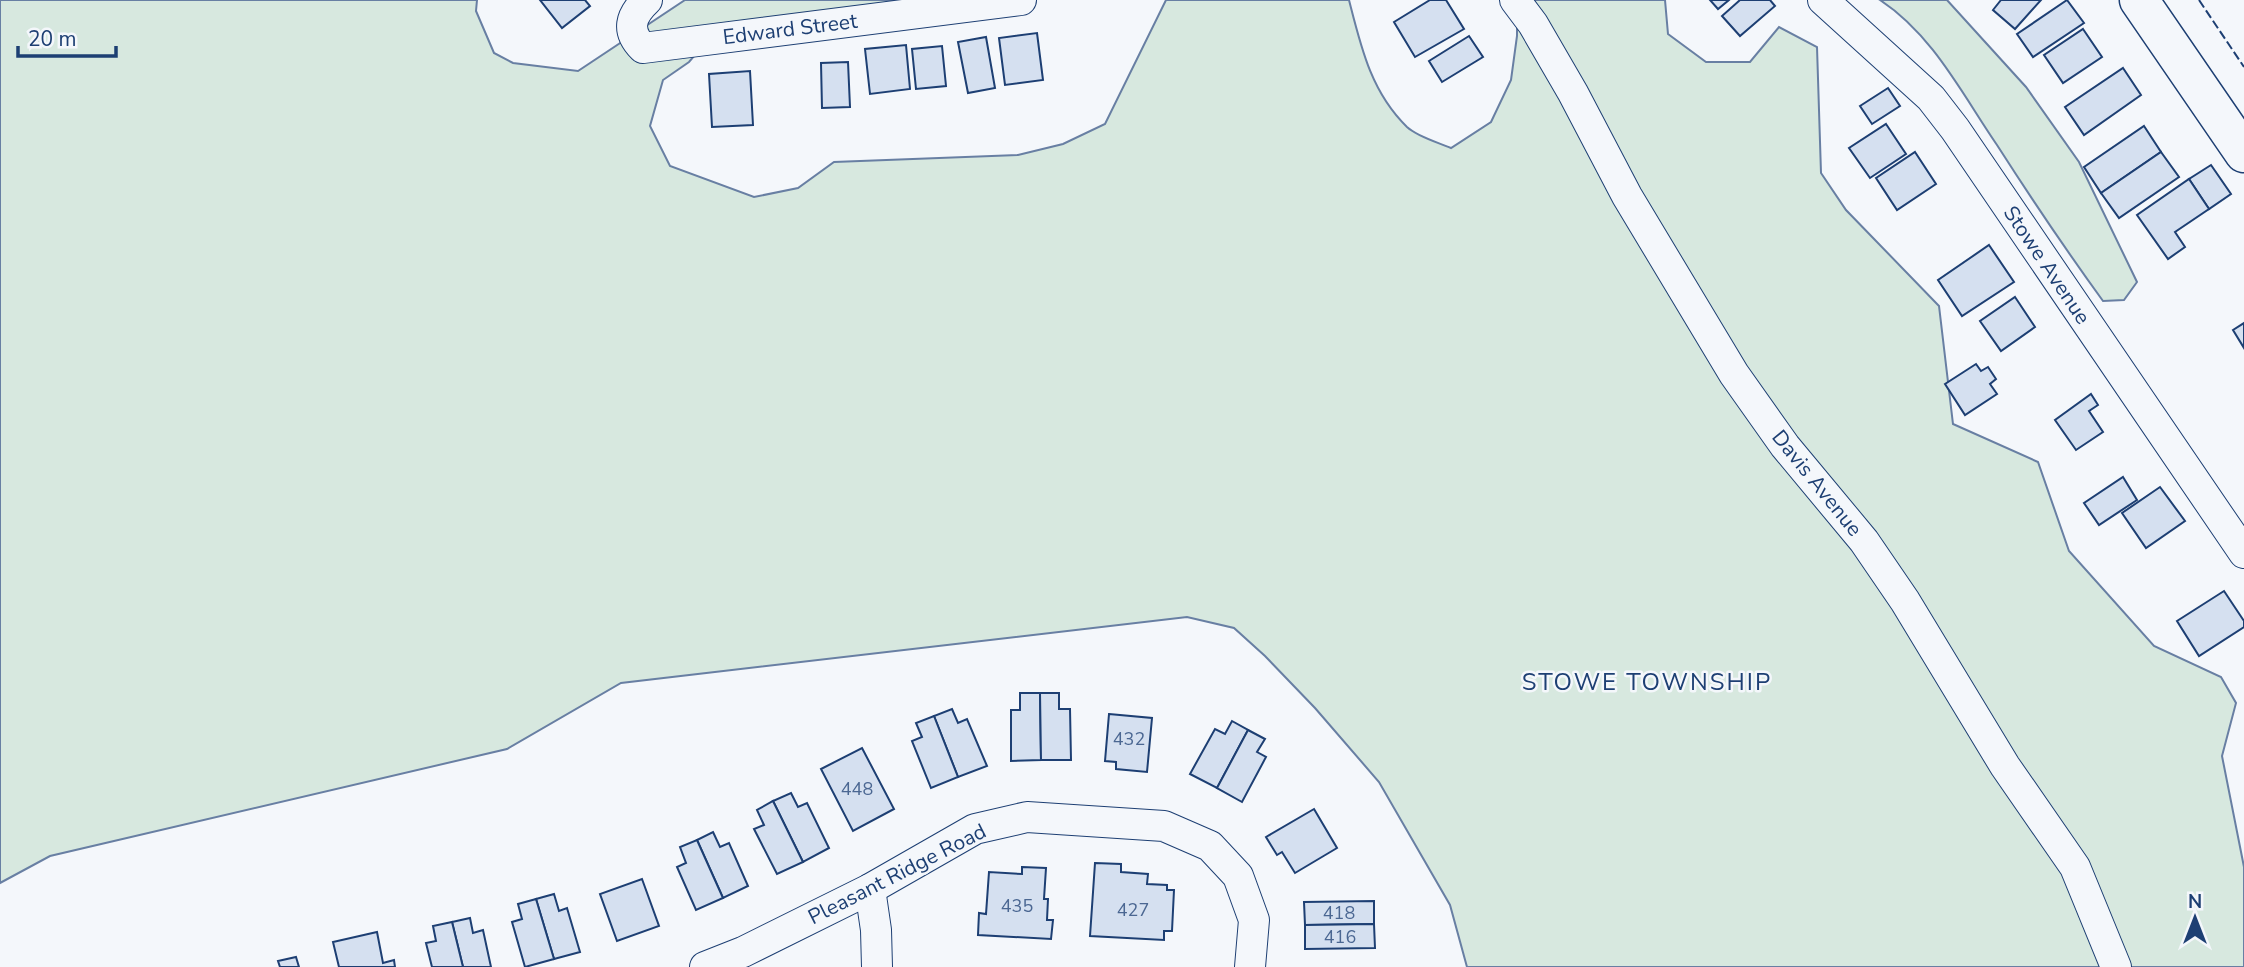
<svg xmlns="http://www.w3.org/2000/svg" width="2244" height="967" font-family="'Nunito Sans',sans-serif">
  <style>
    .green { fill: #d7e8df; stroke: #687fa3; stroke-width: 2 }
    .building { fill: #d5e0f0; stroke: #1d3f73; stroke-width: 2 }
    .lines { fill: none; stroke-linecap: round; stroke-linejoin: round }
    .minor-casing { stroke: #1d3f73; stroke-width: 32 }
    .primary-casing { stroke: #1d3f73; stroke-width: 41 }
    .minor { stroke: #f4f7fb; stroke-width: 30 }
    .primary { stroke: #f4f7fb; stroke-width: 38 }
    .fence { stroke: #1d3f73; stroke-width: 2; stroke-dasharray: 9 3.5; stroke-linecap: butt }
    .labels { text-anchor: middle; stroke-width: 5; stroke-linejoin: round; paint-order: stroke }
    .number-label { font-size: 18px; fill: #4b6792 }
    .street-label { font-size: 21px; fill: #1d3f73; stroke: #f4f7fb }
    .quarter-label { font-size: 24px; letter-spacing: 2px; fill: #1d3f73; stroke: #f4f7fb }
  </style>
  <rect width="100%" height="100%" fill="#f4f7fb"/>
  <g class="green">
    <path d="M 0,0 L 477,0 L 476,11 L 494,53 L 513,63 L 578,71 L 685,0 L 939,0 L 719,27 L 689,62 L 663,80 L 650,126 L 670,166 L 754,197 L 798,188 L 834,162 L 1018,155 L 1063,144 L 1105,124 L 1166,0 L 1349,0 C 1361,47 1371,92 1407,127 C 1418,137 1437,142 1451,148 L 1491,122 L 1511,80 L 1517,36 L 1517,0 L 1665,0 L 1668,34 L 1706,62 L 1750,62 L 1779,27 L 1817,47 L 1821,173 L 1846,210 L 1939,306 L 1953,424 L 2038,462 L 2069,551 L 2154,646 L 2221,677 L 2236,703 L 2222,756 L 2244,867 L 2244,967 L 1467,967 L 1450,905 L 1379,782 L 1315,708 L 1265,656 L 1234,628 L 1187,617 L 621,683 L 507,749 L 50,856 L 0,883 Z"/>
    <path d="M 1880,0 L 1947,0 L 2026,87 L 2079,162 L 2137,282 L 2124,300 L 2103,301 C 2066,250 2031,198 1997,145 C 1962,94 1933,35 1880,0 Z"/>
  </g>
  <g class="building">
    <path d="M 540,0 L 585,0 L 590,6 L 562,28 Z"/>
    <path d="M 1430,0 L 1446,0 L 1464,29 L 1415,57 L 1394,22 Z"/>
    <path d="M 1710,0 L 1729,0 L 1718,9 Z"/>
    <path d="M 1740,0 L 1770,0 L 1775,6 L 1740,36 L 1722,16 Z"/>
    <path d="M 2001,0 L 2041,0 L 2015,29 L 1993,10 Z"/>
    <path d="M 2067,0 L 2084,23 L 2033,57 L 2017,34 Z"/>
    <path d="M 2083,29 L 2102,57 L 2063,83 L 2044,55 Z"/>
    <path d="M 1037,33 L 1043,80 L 1005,85 L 999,38 Z"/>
    <path d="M 1469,36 L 1483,57 L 1442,82 L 1429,61 Z"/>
    <path d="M 986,37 L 995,88 L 968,93 L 958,42 Z"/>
    <path d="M 906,45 L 910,89 L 870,94 L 865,49 Z"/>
    <path d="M 942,46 L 946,86 L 916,89 L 912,49 Z"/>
    <path d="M 848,62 L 850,107 L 822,108 L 821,63 Z"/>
    <path d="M 2123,68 L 2141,95 L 2084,135 L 2065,107 Z"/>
    <path d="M 750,71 L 753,125 L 712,127 L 709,74 Z"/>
    <path d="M 1888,88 L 1900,106 L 1872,124 L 1860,106 Z"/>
    <path d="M 1886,124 L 1906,154 L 1870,178 L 1849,148 Z"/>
    <path d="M 2144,126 L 2161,152 L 2101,193 L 2084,167 Z"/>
    <path d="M 1915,152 L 1936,184 L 1897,210 L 1876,178 Z"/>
    <path d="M 2161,152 L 2179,177 L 2119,218 L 2101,193 Z"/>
    <path d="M 2211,165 L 2231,194 L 2209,209 L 2189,179 Z"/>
    <path d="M 2189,179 L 2209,209 L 2175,232 L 2185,247 L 2168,259 L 2137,215 Z"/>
    <path d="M 1989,245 L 2014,282 L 1962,316 L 1938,280 Z"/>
    <path d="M 2015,297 L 2035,327 L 2001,351 L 1980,321 Z"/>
    <path d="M 2244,323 L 2244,348 L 2233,330 Z"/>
    <path d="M 1976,364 L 1981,371 L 1988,367 L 1996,379 L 1990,384 L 1997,394 L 1965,415 L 1945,384 Z"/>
    <path d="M 2091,394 L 2098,405 L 2089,411 L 2103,432 L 2076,450 L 2055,420 Z"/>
    <path d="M 2123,477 L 2137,500 L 2099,525 L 2084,503 Z"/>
    <path d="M 2160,487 L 2185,521 L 2146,548 L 2122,513 Z"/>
    <path d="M 2224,591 L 2244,621 L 2244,627 L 2199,656 L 2177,621 Z"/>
    <path d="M 1020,693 L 1040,693 L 1041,760 L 1011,761 L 1011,710 L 1020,710 Z"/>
    <path d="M 1040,693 L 1059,693 L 1059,709 L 1070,709 L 1071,760 L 1041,760 Z"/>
    <path d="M 952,709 L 958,723 L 967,719 L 987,766 L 958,777 L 934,716 Z"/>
    <path d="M 1109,714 L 1152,718 L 1147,772 L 1116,769 L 1116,762 L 1105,761 Z"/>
    <path d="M 934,716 L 958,777 L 931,788 L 912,741 L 922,737 L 916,723 Z"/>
    <path d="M 1232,721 L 1248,730 L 1217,788 L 1190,774 L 1215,729 L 1225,734 Z"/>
    <path d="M 1248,730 L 1265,739 L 1257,752 L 1266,757 L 1242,802 L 1217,788 Z"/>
    <path d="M 862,748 L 894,809 L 853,831 L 821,769 Z"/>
    <path d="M 791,793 L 798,807 L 807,803 L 829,848 L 803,862 L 773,801 Z"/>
    <path d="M 773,801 L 803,862 L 777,874 L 754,829 L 764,825 L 757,810 Z"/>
    <path d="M 1314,809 L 1337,848 L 1295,873 L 1282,852 L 1277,855 L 1266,837 Z"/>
    <path d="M 713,832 L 720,847 L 729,843 L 748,886 L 723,898 L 697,840 Z"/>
    <path d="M 697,840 L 723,898 L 696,910 L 677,867 L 686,863 L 680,847 Z"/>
    <path d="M 1095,863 L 1121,864 L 1121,872 L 1148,874 L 1147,884 L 1167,885 L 1167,890 L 1174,890 L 1172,931 L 1164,931 L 1164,940 L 1090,936 Z"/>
    <path d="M 1022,867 L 1046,868 L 1044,899 L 1048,899 L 1047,920 L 1053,920 L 1051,939 L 978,935 L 979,913 L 986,914 L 989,872 L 1022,874 Z"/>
    <path d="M 642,879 L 659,926 L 617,941 L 600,894 Z"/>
    <path d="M 554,894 L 559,911 L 567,908 L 580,952 L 554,959 L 536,899 Z"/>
    <path d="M 536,899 L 554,959 L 525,967 L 512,922 L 522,919 L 518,904 Z"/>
    <path d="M 1374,901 L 1374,924 L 1305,925 L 1304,902 Z"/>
    <path d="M 470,918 L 473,933 L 483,930 L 491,967 L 463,967 L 452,922 Z"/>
    <path d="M 452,922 L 463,967 L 432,967 L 426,943 L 436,941 L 433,926 Z"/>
    <path d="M 1374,924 L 1375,948 L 1305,949 L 1305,925 Z"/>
    <path d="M 377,932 L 383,963 L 394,960 L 395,967 L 339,967 L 333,942 Z"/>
    <path d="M 296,957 L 299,967 L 280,967 L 278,961 Z"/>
  </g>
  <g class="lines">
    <defs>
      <g id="minor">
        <path d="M 647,0 C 630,16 626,31 643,48 L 1021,0"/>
        <path d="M 1515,0 L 1533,24 L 1573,93 L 1627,196 L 1734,374 L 1785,446 L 1864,541 L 1905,601 L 2005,766 L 2075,867 L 2116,967"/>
        <path d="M 1823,0 L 1931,98 L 1955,129 L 2244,553"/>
        <path d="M 870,889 L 876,930 L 877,967"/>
        <path d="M 705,967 L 743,952 L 870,889 L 975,829 L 1027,817 L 1164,826 L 1210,846 L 1238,876 L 1254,920 L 1250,967"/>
      </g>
      <path id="primary" d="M 2139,0 L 2244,153"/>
    </defs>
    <use href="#minor" class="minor-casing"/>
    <use href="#primary" class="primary-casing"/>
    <use href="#minor" class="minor"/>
    <use href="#primary" class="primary"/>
    <path class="fence" d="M 2199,0 L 2244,67"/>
  </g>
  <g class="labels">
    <g class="number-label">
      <text x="1129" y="745">432</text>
      <text x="857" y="795">448</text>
      <text x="1017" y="912">435</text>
      <text x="1133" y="916">427</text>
      <text x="1339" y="919">418</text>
      <text x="1340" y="943">416</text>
    </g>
    <g class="street-label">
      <text transform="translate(790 29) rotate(-7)" y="7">Edward Street</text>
      <text transform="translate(2047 265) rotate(56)" y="7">Stowe Avenue</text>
      <text transform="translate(1817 483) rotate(51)" y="7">Davis Avenue</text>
      <text transform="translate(897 874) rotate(-27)" y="7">Pleasant Ridge Road</text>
    </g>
    <g class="quarter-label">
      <text x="1647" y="690">STOWE TOWNSHIP</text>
    </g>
  </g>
  <g transform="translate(2195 918)" stroke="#f4f7fb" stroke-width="5" paint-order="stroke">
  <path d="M0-5L12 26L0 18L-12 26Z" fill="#1d3f73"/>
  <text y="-10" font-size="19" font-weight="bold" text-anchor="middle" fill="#1d3f73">N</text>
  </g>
  <path d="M18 46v10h98v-10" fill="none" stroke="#1d3f73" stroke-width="3.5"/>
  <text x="28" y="46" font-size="21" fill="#1d3f73" stroke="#f4f7fb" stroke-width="5" paint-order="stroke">20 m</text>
</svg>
